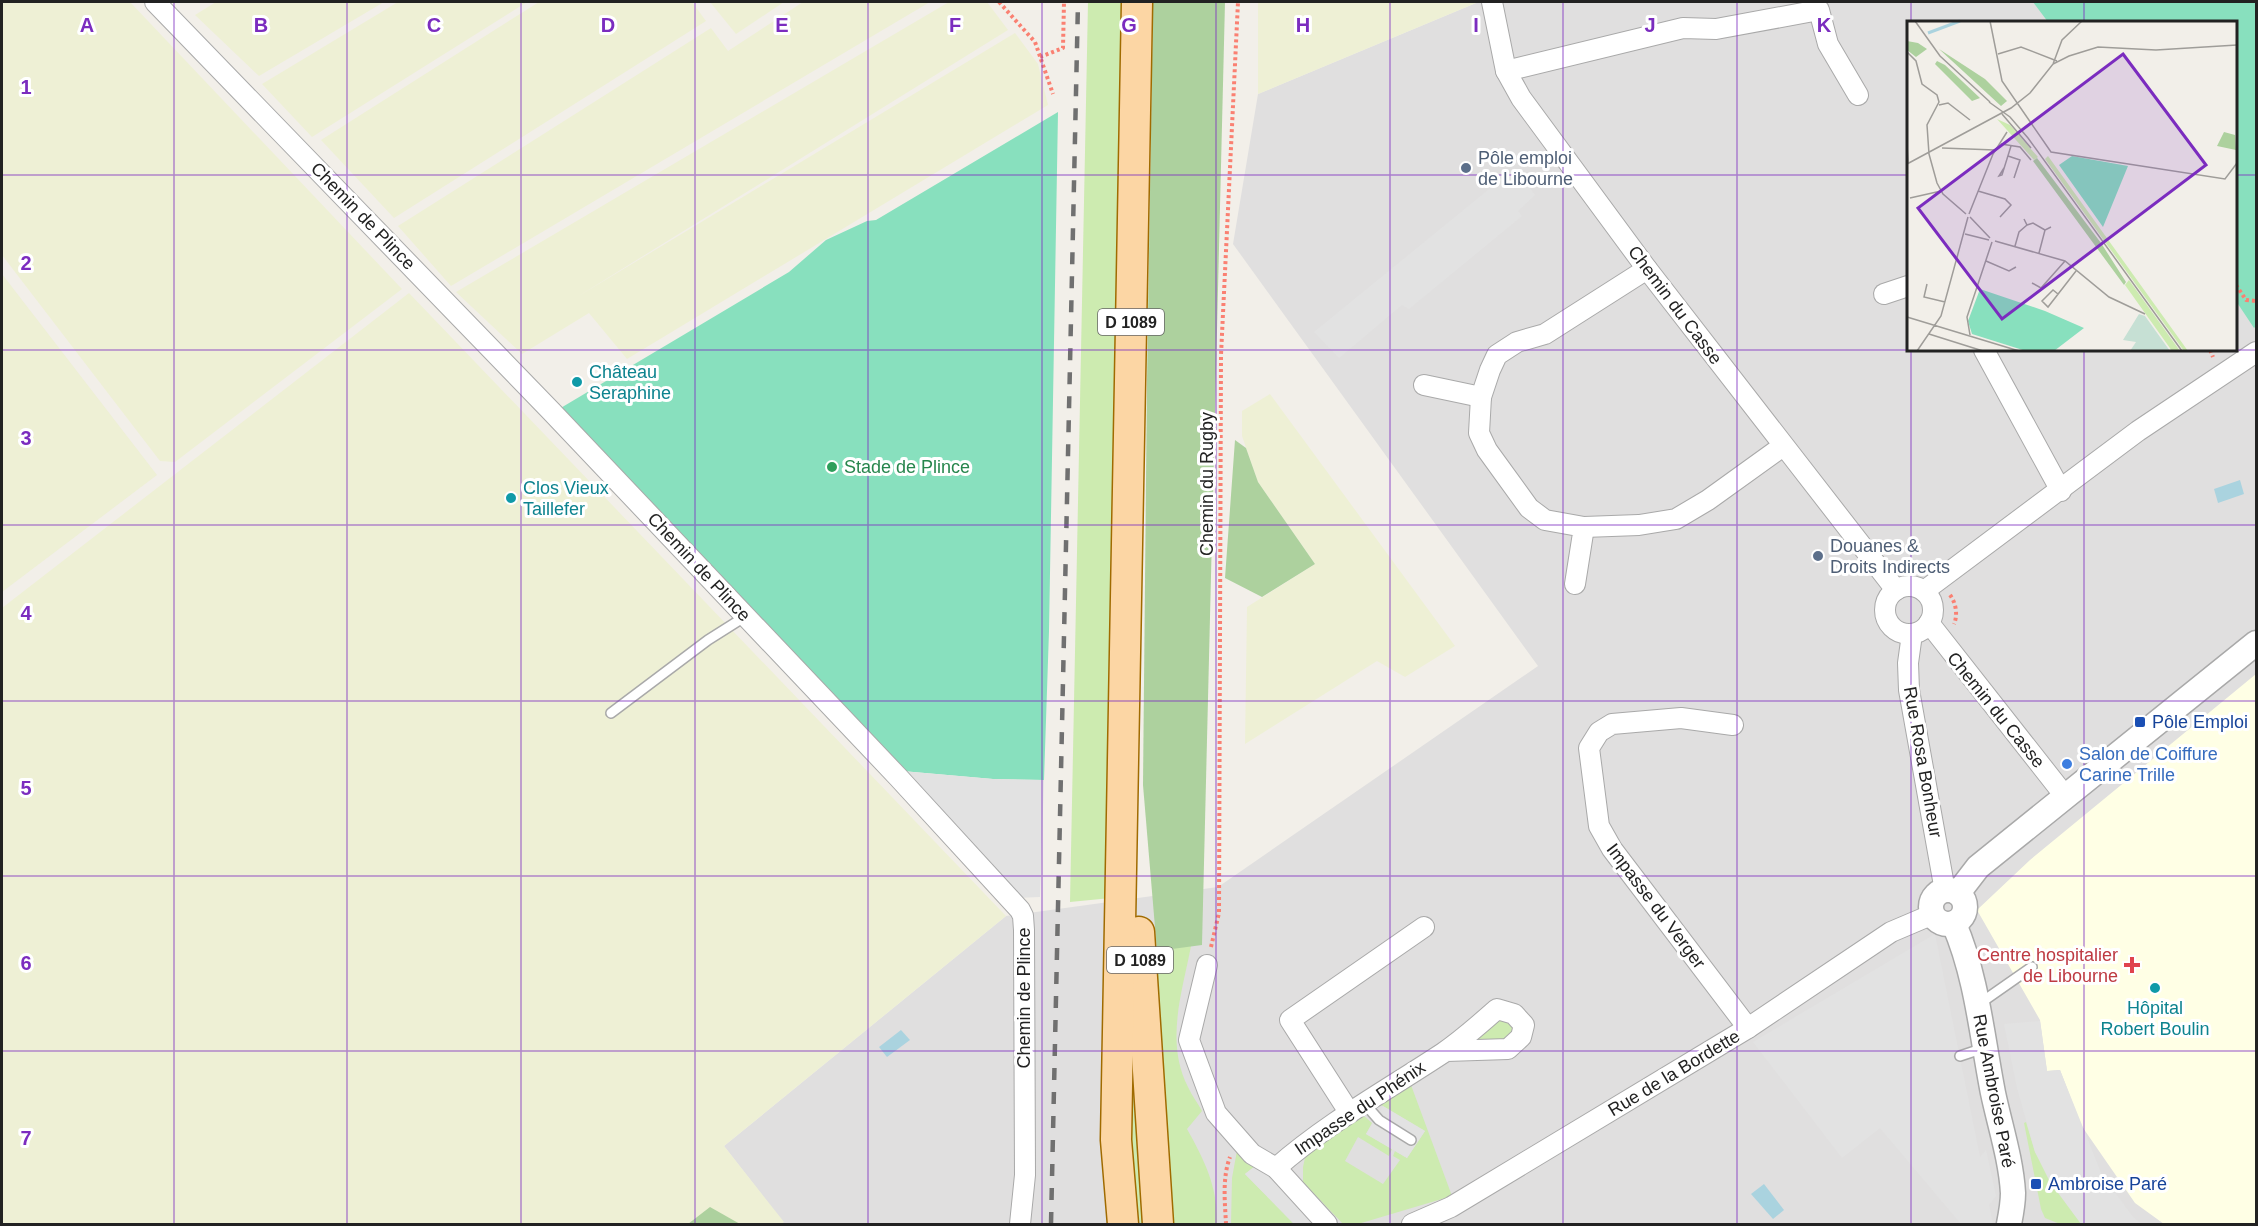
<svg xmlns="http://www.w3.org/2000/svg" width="2258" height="1226" font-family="Arial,sans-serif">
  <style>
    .residential { fill: #e0dfdf; fill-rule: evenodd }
    .education { fill: #ffffe5 }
    .farmland { fill: #eef0d5 }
    .grass { fill: #cdebb0 }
    .forest { fill: #add19e }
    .pitch { fill: #88e0be }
    .parking { fill: #e2e2e2 }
    .water { fill: #aad3df }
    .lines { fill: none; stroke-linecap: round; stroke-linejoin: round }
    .service-casing { stroke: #a9a9a9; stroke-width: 12 }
    .minor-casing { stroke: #a9a9a9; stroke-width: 22 }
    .tertiary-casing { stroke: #a9a9a9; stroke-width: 27 }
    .primary-casing { stroke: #a06b00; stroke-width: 33 }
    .path { stroke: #fa8072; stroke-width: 4; stroke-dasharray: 3 3; stroke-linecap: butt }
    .service { stroke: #fff; stroke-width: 9 }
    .minor { stroke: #fff; stroke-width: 20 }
    .tertiary { stroke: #fff; stroke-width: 24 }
    .primary { stroke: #fcd6a4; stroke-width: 30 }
    .rail { stroke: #707070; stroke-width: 4.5; stroke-dasharray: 12 12; stroke-linecap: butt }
    .grid { fill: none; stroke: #7b2cbf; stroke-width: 1.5; stroke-opacity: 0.55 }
    .service-dot { fill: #5c6f8a; stroke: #fff; stroke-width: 2 }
    .culture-dot { fill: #0f9aa8; stroke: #fff; stroke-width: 2 }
    .leisure-dot { fill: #2e9e5b; stroke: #fff; stroke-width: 2 }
    .transit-dot { fill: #1a4fb4; stroke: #fff; stroke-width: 2 }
    .shop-dot { fill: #3f7fe0; stroke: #fff; stroke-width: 2 }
    .health-dot { fill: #e0444e; stroke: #fff; stroke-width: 2 }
    .labels { text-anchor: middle; stroke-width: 6; stroke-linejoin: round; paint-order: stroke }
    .shield { fill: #fff; stroke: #646464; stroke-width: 1.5 }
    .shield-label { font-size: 16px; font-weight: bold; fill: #222 }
    .service-label { font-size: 18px; fill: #4e5e75; stroke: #fff; text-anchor: start }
    .street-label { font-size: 18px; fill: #222; stroke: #fff }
    .culture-label { font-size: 18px; fill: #0d838f; stroke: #fff; text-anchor: start }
    .leisure-label { font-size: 18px; fill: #27864d; stroke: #fff; text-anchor: start }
    .transit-label { font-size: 18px; fill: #164399; stroke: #fff; text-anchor: start }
    .shop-label { font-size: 18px; fill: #366cbe; stroke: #fff; text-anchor: start }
    .health-label { font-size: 18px; fill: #be3a42; stroke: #fff; text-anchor: end }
    .inset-river { fill: none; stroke: #aad3df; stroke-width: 3 }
    .inset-road { fill: none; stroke: #9f9d99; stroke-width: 1.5 }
    .view { fill: #7b2cbf; fill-opacity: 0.15; stroke: #7b2cbf; stroke-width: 3 }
    .inset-edge { fill: none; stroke: #222; stroke-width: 3 }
    .grid-label { font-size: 20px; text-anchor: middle; font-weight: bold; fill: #7b2cbf; stroke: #fff; stroke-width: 6; stroke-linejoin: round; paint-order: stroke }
  </style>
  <rect width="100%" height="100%" fill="#f2efe9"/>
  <path class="residential" d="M 1476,2 L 2256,2 L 2256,1224 L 781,1224 L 783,1222 L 724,1146 L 1006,916 L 1218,887 L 1538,666 L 1233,244 L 1258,94 L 1476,3 ZM 1908,22 L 2236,22 L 2236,350 L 1908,350 Z"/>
  <path class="education" d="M 2256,674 L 2256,1224 L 2164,1224 L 2135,1203 L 2081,1125 L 2060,1070 L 2047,1071 L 2040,1020 L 1977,910 L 2030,860 Z"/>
  <g class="farmland">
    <path d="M 2,2 L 130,2 L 402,289 L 175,462 L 160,461 L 2,255 Z"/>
    <path d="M 216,2 L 384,2 L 259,76 L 195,15 Z"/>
    <path d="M 398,2 L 527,2 L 312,137 L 262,84 Z"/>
    <path d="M 539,2 L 692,2 L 706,21 L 394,218 L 321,140 Z"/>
    <path d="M 710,2 L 784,2 L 736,34 Z"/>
    <path d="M 803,2 L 930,2 L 451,286 L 398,226 L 711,28 L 728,51 Z"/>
    <path d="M 949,2 L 987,2 L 1008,30 L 577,297 L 1015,33 L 1038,64 L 1048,105 L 627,359 L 589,313 L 522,354 L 456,292 Z"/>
    <path d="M 1258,2 L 1476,2 L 1476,3 L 1258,94 Z"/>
    <path d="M 2,274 L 157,475 L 2,592 Z"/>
    <path d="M 409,293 L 1006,916 L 724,1146 L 784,1222 L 781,1224 L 2,1224 L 2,608 Z"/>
    <path d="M 1270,394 L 1455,646 L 1405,677 L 1377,661 L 1245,744 L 1247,607 L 1315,564 L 1258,482 L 1242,436 L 1242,411 Z"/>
  </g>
  <g class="grass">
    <path d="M 1088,2 L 1128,2 L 1111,898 L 1070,902 Z"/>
    <path d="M 1191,946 C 1182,993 1165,1042 1188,1087 C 1192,1096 1198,1103 1202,1111 L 1187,1129 C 1205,1161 1218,1188 1217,1224 L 1164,1224 L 1148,951 Z"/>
    <path d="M 1132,947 L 1146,1224 L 1140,1224 L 1127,1150 Z"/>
    <path d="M 1500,1018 L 1517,1026 L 1509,1038 L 1476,1044 L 1473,1036 Z"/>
    <path d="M 1411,1085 L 1452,1196 L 1358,1224 L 1343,1224 L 1303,1182 L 1303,1167 L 1306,1153 L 1364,1116 L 1372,1123 L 1366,1134 L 1392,1149 L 1389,1156 L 1358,1137 L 1345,1161 L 1383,1184 L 1400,1160 L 1393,1156 L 1395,1151 L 1407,1158 L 1425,1131 L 1381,1105 Z"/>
    <path d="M 2026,1122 L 2035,1152 L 2082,1224 L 2060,1224 L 2045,1218 L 2041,1209 L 2024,1123 Z"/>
    <path d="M 1238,1145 L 1259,1163 L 1245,1174 L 1294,1224 L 1231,1224 L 1232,1178 Z"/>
  </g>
  <g class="forest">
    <path d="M 1153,2 L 1225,2 L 1202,945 L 1157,951 L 1143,785 L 1147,380 Z"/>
    <path d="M 1235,440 L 1246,448 L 1258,482 L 1315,564 L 1262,597 L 1225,578 Z"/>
    <path d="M 710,1207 L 740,1224 L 688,1224 Z"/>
  </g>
  <g class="pitch">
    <path d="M 2033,2 L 2256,2 L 2256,326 L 2254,328 L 2236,301 L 2236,22 L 2048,22 Z"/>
    <path d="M 1058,112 L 1049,631 L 1044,780 L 993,779 L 902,771 L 559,409 L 789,272 L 826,240 L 867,221 L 876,220 Z"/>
  </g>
  <g class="parking">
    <path d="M 1515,168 L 1535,195 L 1518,211 L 1522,216 L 1409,309 L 1402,305 L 1339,358 L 1314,332 Z"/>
    <path d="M 902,771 L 993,779 L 1044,780 L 1040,897 L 1016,898 Z"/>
    <path d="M 1935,934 L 1980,1157 L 1986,1150 L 1996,1196 L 1989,1205 L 1993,1224 L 1961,1224 L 1880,1128 L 1842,1158 L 1753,1042 Z"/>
    <path d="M 2040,1021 L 2047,1071 L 2060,1070 L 2102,1175 L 2133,1217 L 2142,1224 L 2081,1224 L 2050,1182 L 2035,1152 L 2017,1088 L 2004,1024 Z"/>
    <path d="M 1383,1106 L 1425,1131 L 1407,1158 L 1366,1134 Z"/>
    <path d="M 1259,1163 L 1312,1220 L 1306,1224 L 1294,1224 L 1245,1174 Z"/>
  </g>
  <g class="water">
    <path d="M 2240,480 L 2244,494 L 2218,503 L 2214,489 Z"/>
    <path d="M 901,1030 L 910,1040 L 887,1057 L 879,1047 Z"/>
    <path d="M 1764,1184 L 1784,1210 L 1773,1219 L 1751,1194 Z"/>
  </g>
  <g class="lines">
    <defs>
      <g id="service">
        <path d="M 611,713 L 708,640 L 746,616"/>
        <path d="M 1979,1004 L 2032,967"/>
        <path d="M 1960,1056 L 1984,1048"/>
        <path d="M 1364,1103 L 1379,1120 L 1411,1140"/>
      </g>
      <g id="minor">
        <path d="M 155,2 L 551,411 L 898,777 L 1020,910 L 1023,916 L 1024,930 L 1025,1175 L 1020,1224"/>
        <path d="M 1492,2 L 1506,71 L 1521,98 L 1647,269 L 1896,590"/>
        <path d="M 1506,71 L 1683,28 L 1716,29 L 1819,10 L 1828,44 L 1858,95"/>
        <path d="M 1884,294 L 1908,286"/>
        <path d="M 1984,350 L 2061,491"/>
        <path d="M 1424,385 L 1481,397 L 1490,370 L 1497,355 L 1517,342 L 1545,334 L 1647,269"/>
        <path d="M 1481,397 L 1479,433 L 1487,450 L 1529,508 L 1545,520 L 1584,527 L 1575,584"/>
        <path d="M 1584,527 L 1639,525 L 1676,519 L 1708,500 L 1783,446"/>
        <circle cx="1909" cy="610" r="24"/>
        <path d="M 1924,591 L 2138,431 L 2256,352"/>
        <path d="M 1929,623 L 2065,796"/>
        <path d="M 1912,634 L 1908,663 L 1909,690 L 1945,891"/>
        <path d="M 1733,725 L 1681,718 L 1612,724 L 1599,732 L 1589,748 L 1599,826 L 1612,849 L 1748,1028"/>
        <path d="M 1207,965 L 1189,1040 L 1216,1113 L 1252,1154 L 1276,1168 L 1327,1224"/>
        <path d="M 1349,1112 L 1290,1020 L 1424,927"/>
        <path d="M 1276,1168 C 1327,1123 1387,1090 1443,1053 C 1462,1040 1480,1024 1497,1009 L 1514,1014 L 1524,1025 L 1521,1037 L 1508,1049 L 1446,1051"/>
        <path d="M 1412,1224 L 1451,1207 L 1748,1028 L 1891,932 L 1931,915"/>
      </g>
      <g id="tertiary">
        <circle cx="1948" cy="907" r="17"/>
        <path d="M 1958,893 L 1978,867 L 2256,643"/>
        <path d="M 1954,924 C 1977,977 1982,1037 1993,1093 C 2000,1126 2011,1159 2013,1193 C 2013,1203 2011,1214 2009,1224"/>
      </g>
      <g id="primary">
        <path d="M 1139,932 L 1158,1224"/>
        <path d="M 1123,1224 L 1116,1140 L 1137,2"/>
      </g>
    </defs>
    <use href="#service" class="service-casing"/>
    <use href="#minor" class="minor-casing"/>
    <use href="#tertiary" class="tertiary-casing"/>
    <use href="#primary" class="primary-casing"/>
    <g class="path">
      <path d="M 999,2 L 1035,42 L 1053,94"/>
      <path d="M 1040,57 L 1063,48 L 1064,2"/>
      <path d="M 2236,285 L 2246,300 L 2256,301"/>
      <path d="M 2210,350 L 2213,357"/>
      <path d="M 1950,595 C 1956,603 1958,615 1954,624"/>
      <path d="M 1211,947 L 1219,913 L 1221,355 L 1238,2"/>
      <path d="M 1226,1224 C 1225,1203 1222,1178 1230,1157"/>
    </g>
    <use href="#service" class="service"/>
    <use href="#minor" class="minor"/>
    <use href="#tertiary" class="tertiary"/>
    <use href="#primary" class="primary"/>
    <path class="rail" d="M 1051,1224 L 1078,2"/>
  </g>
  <path class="grid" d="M 174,2 L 174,1224M 347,2 L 347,1224M 521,2 L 521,1224M 695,2 L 695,1224M 868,2 L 868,1224M 1042,2 L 1042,1224M 1216,2 L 1216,1224M 1390,2 L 1390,1224M 1563,2 L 1563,1224M 1737,2 L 1737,1224M 1911,2 L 1911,22M 2084,2 L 2084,22M 2,175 L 1908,175M 2236,175 L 2256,175M 2,350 L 2256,350M 1911,350 L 1911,1224M 2084,350 L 2084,1224M 2,525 L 2256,525M 2,701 L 2256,701M 2,876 L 2256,876M 2,1051 L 2256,1051"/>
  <g class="service-dot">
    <circle cx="1466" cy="168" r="6"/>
    <circle cx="1818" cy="556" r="6"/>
  </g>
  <g class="culture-dot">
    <circle cx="577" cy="382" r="6"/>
    <circle cx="511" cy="498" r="6"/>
    <circle cx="2155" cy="988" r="6"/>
  </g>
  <circle class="leisure-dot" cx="832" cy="467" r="6"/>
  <g class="transit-dot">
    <rect x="2134" y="716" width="12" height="12" rx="3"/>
    <rect x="2030" y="1178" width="12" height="12" rx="3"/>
  </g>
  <circle class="shop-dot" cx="2067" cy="764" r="6"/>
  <path class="health-dot" d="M2129 956h6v6h6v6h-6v6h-6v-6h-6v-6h6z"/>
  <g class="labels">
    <g class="shield">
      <rect x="1098" y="309" width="66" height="26" rx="4.5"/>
      <rect x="1107" y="947" width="66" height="26" rx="4.5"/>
    </g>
    <g class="shield-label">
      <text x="1131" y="328">D 1089</text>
      <text x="1140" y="966">D 1089</text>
    </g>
    <g class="service-label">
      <text x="1478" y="164">Pôle emploi<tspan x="1478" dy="21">de Libourne</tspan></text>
      <text x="1830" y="552">Douanes &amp;<tspan x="1830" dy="21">Droits Indirects</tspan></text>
    </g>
    <g class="street-label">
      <text transform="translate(363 216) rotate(46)" y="6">Chemin de Plince</text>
      <text transform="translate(1675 305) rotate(53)" y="6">Chemin du Casse</text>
      <text transform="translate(1207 484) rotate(-90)" y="6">Chemin du Rugby</text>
      <text transform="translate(699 567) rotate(47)" y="6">Chemin de Plince</text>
      <text transform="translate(1996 710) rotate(51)" y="6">Chemin du Casse</text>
      <text transform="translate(1923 762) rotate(80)" y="6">Rue Rosa Bonheur</text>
      <text transform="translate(1656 906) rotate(53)" y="6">Impasse du Verger</text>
      <text transform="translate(1024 998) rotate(-90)" y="6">Chemin de Plince</text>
      <text transform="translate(1674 1073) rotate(-31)" y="6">Rue de la Bordette</text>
      <text transform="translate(1994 1091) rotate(79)" y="6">Rue Ambroise Paré</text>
      <text transform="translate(1360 1108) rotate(-34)" y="6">Impasse du Phénix</text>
    </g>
    <g class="culture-label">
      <text x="589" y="378">Château<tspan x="589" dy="21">Seraphine</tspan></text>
      <text x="523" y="494">Clos Vieux<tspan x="523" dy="21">Taillefer</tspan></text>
      <text x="2155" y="1014" text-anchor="middle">Hôpital<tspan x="2155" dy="21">Robert Boulin</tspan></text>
    </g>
    <g class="leisure-label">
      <text x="844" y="473">Stade de Plince</text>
    </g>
    <g class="transit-label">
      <text x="2152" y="728">Pôle Emploi</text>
      <text x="2048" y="1190">Ambroise Paré</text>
    </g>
    <g class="shop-label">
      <text x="2079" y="760">Salon de Coiffure<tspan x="2079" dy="21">Carine Trille</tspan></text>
    </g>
    <g class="health-label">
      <text x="2118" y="961">Centre hospitalier<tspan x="2118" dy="21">de Libourne</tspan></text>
    </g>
  </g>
  <g transform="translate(1907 21)">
    <rect width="330" height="330" fill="#f2efe9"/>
    <path d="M 90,98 L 103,104 L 131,136 L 127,139 ZM 141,135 L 281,330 L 277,330 L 138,138 ZM 222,259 L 273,330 L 265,330 L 218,264 Z" fill="#cdebb0"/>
    <path d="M 0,20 L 11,22 L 20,28 L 9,36 L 0,29 ZM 32,28 L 78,58 L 100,80 L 94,85 ZM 30,40 L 38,44 L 73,77 L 65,80 L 28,43 ZM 317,111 L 328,114 L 329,129 L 310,125 ZM 130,137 L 194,222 L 219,261 L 217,264 L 126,140 Z" fill="#add19e"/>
    <path d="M 232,293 L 238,295 L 263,330 L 223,330 L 229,321 L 216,319 Z" fill="#c6e0d4"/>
    <path d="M 165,135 L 221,145 L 196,206 L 152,144 ZM 73,268 L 138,290 L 177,307 L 147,330 L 119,330 L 65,313 L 61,300 Z" fill="#88e0be"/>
    <path class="inset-river" d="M 21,12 L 53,0"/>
    <path class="inset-road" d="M 8,0 L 33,35 L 83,81M 83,0 L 95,60 L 144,131 L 318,158 L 330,142M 0,31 L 9,40 L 15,63 L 30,74 L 32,81 L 20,104 L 22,133 L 30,162 L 36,173 L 59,193M 91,33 L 114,26 L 150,40M 146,43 L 155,19 L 175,0M 82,81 L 103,96 L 121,117 L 275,330M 32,84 L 41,82 L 63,99M 95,93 L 124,127M 0,123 L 1,142M 94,123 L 113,126 L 124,139M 35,127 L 88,129M 101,135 L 113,139 L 107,157M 0,143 L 104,87 L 123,72 L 146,43 L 162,35 L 191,26 L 249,29 L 330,24M 97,147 L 92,155 L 95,154 L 104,125M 71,170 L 98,178 L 104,184 L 93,196M 3,177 L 34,170M 62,193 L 86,133 L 100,111M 63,196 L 83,217M 117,198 L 120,204 L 126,202 L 138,209M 58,213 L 82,219M 88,220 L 158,240 L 202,276 L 238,293M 108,225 L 112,211 L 120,204M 132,232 L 138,209 L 144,206M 79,240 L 102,250 L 109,246M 125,262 L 134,267 L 158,240M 20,263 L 17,276 L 38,281M 151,273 L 146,269 L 135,280 L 141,286 L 169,250M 0,296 L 112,330M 22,313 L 76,330M 63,314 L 60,296 L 85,221M 10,330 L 34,295 L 61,196"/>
    <path class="view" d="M 216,33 L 299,144 L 95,298 L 11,187 Z"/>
    <rect width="330" height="330" class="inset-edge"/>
  </g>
  <g class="grid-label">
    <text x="87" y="32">A</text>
    <text x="261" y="32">B</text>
    <text x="434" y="32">C</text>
    <text x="608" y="32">D</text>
    <text x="782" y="32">E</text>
    <text x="955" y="32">F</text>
    <text x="1129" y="32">G</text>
    <text x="1303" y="32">H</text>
    <text x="1476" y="32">I</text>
    <text x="1650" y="32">J</text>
    <text x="1824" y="32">K</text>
    <text x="26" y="94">1</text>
    <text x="26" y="270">2</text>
    <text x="26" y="445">3</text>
    <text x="26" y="620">4</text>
    <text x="26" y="795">5</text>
    <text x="26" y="970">6</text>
    <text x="26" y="1145">7</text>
  </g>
  <rect width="2258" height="1226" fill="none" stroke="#222222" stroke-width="6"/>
</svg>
